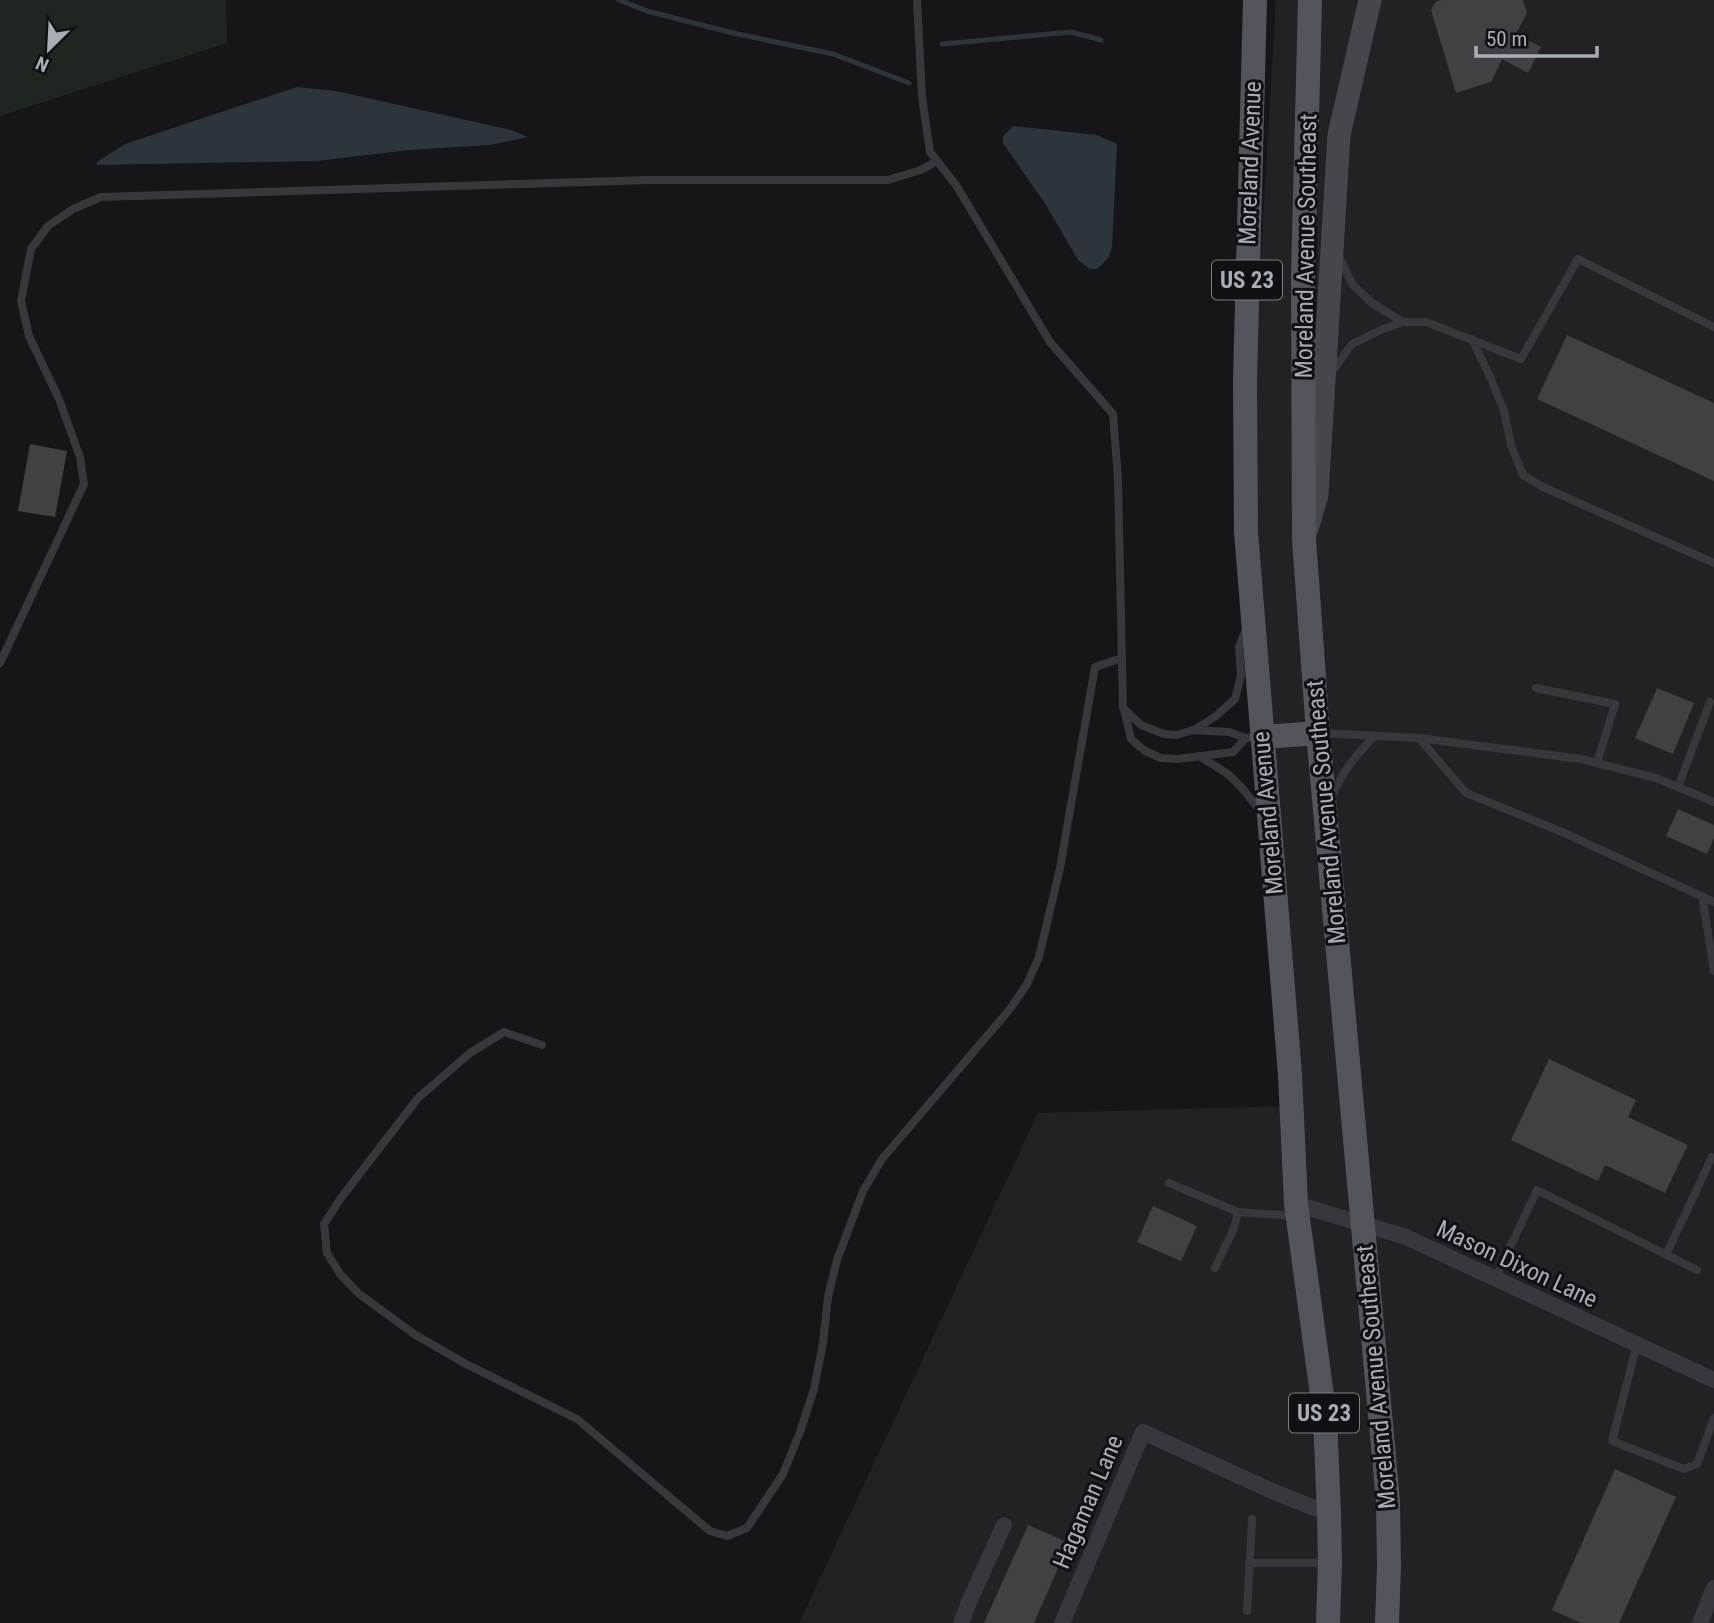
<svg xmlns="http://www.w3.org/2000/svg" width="1714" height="1623" font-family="'Roboto Condensed',sans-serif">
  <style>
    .built { fill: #222225 }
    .green { fill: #1e261f }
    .water { fill: #2c353c }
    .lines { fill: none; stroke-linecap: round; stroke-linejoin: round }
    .stream { stroke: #2c353c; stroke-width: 5 }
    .building { fill: #404145 }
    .service { stroke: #37383d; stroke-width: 8 }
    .minor { stroke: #37383d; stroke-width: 16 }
    .secondary { stroke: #45474d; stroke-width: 23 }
    .primary { stroke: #53555c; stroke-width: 24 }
    .labels { text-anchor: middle; stroke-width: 6; stroke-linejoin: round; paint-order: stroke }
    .shield { fill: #111113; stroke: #7b7e86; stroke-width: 2 }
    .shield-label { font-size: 23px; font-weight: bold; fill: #a8adb8 }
    .street-label { font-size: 24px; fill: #a8adb8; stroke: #111113 }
  </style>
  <rect width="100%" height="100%" fill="#161618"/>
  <path class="built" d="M 1276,0 L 1714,0 L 1714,1623 L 799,1623 L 1038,1113 L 1288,1106 L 1256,756 L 1252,408 Z"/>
  <path class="green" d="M 0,0 L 226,0 L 227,43 L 0,116 Z"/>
  <g class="water">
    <path d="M 297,87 L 336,91 L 511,130 L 528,137 L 490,145 L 409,150 L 317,161 L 97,165 L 97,162 L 125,144 Z"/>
    <path d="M 1013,126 L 1097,135 L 1117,144 L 1112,246 L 1109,257 L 1097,269 L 1090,269 L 1078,260 L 1046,205 L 1003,143 L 1003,136 Z"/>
  </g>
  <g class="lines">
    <g class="stream">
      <path d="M 619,0 L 647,11 L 733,33 L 833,54 L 909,83"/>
      <path d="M 942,44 L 1071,32 L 1101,40"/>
    </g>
  </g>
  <g class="building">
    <path d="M 1441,0 L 1523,0 L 1527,13 L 1516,34 L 1541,47 L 1528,73 L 1502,59 L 1491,82 L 1456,93 L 1431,10 L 1435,2 Z"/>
    <path d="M 1567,335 L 1714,403 L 1714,481 L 1537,399 Z"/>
    <path d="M 30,444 L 67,451 L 55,517 L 18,511 Z"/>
    <path d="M 1657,688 L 1694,703 L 1673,754 L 1635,738 Z"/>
    <path d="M 1678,809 L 1714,825 L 1714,838 L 1707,854 L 1666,836 Z"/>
    <path d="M 1549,1059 L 1636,1100 L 1628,1117 L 1688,1145 L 1665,1193 L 1605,1165 L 1598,1181 L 1511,1140 Z"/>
    <path d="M 1153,1206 L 1197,1226 L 1181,1261 L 1137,1242 Z"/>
    <path d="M 1615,1469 L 1676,1497 L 1619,1623 L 1581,1623 L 1552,1610 Z"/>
    <path d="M 1028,1525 L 1069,1543 L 1034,1623 L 984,1623 Z"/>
  </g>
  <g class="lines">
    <g class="service">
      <path d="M 917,0 L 922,97 L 930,152 L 956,185 L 1050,342 L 1113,414 L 1118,479 L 1123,708 L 1141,725 L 1164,734 L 1177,735 L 1193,730 L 1229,732 L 1246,738 L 1259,737"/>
      <path d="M 1339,256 L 1352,284 L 1372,303 L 1403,322"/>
      <path d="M 1472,339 L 1491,379 L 1504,411 L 1511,445 L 1523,475 L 1543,487 L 1714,563"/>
      <path d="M 1331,373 L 1352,344 L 1383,329 L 1403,322 L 1426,322 L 1521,359 L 1578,259 L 1714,327"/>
      <path d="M 0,663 L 84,484 L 80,457 L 59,399 L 29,336 L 21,301 L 31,249 L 48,226 L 73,209 L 101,197 L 649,180 L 888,180 L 921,170 L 937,161"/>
      <path d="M 1536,688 L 1615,704 L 1597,763"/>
      <path d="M 1124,709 L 1131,739 L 1145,751 L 1161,758 L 1178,759 L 1233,752 L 1246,738"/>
      <path d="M 1194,730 L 1216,716 L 1235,699 L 1241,675 L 1239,647 L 1246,629"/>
      <path d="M 1321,733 L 1419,738 L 1581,759 L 1656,778 L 1714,802"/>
      <path d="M 1419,738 L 1466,793 L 1560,831 L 1714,902"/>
      <path d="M 1199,756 L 1228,774 L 1243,789 L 1261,812"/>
      <path d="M 1678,787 L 1710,702"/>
      <path d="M 1332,797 C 1342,771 1356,755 1375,736"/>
      <path d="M 1702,896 L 1714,971"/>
      <path d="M 542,1045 L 504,1032 L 470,1053 L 418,1098 L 341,1198 L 324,1224 L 327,1253 L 340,1274 L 358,1293 L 414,1334 L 466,1364 L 577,1419 L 710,1531 L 727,1536 L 747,1528 L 783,1474 L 800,1432 L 814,1389 L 823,1343 L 828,1297 L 837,1260 L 863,1191 L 882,1159 L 1010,1009 L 1027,984 L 1039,957 L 1060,868 L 1095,667 L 1122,658"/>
      <path d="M 1169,1183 L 1238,1212 L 1295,1216"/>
      <path d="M 1666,1255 L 1712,1157"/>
      <path d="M 1215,1268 L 1234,1228 L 1238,1212"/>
      <path d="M 1495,1279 L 1537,1190 L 1697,1270"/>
      <path d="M 1637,1344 L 1612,1441 L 1684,1469 L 1697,1464 L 1714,1418"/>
      <path d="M 1249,1563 L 1327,1563"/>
      <path d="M 1247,1611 L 1252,1519"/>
    </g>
    <g class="minor">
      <path d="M 1296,1204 L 1406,1237 L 1714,1380"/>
      <path d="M 961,1623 L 969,1602 L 1004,1525"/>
      <path d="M 1062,1623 L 1143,1432 L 1272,1491 L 1329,1514"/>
      <path d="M 1700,1623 L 1714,1588"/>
    </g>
    <path class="secondary" d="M 1307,529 L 1317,495 L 1339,135 L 1370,0"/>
    <g class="primary">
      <path d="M 1255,0 L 1245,380 L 1246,532 L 1290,1075 L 1296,1204 L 1325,1417 L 1329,1514 L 1330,1563 L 1328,1623"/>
      <path d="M 1310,0 L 1303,275 L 1304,539 L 1318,733 L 1388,1501 L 1389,1566 L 1387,1623"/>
      <path d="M 1262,737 L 1318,733"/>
    </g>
  </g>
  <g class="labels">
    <g class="shield">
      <rect x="1212" y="260.5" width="70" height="39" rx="5"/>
      <rect x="1289" y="1393.5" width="70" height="39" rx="5"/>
    </g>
    <g class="shield-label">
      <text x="1247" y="288">US 23</text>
      <text x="1324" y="1421">US 23</text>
    </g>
    <g class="street-label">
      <text transform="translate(1250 163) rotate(-88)" y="8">Moreland Avenue</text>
      <text transform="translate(1306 246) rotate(-89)" y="8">Moreland Avenue Southeast</text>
      <text transform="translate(1326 812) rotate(-95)" y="8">Moreland Avenue Southeast</text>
      <text transform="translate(1268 813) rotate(-95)" y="8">Moreland Avenue</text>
      <text transform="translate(1517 1264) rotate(25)" y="8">Mason Dixon Lane</text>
      <text transform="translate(1376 1377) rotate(-95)" y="8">Moreland Avenue Southeast</text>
      <text transform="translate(1088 1502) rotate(-67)" y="8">Hagaman Lane</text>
    </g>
  </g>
  <g transform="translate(49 49) rotate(204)" stroke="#111113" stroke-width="5" paint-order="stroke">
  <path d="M0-5L12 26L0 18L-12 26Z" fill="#a8adb8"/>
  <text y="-10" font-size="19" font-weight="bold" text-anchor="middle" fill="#a8adb8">N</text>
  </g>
  <path d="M1476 46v10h121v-10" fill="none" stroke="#a8adb8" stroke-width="3.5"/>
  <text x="1486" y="46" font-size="21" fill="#a8adb8" stroke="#111113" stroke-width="5" paint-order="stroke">50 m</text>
</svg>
